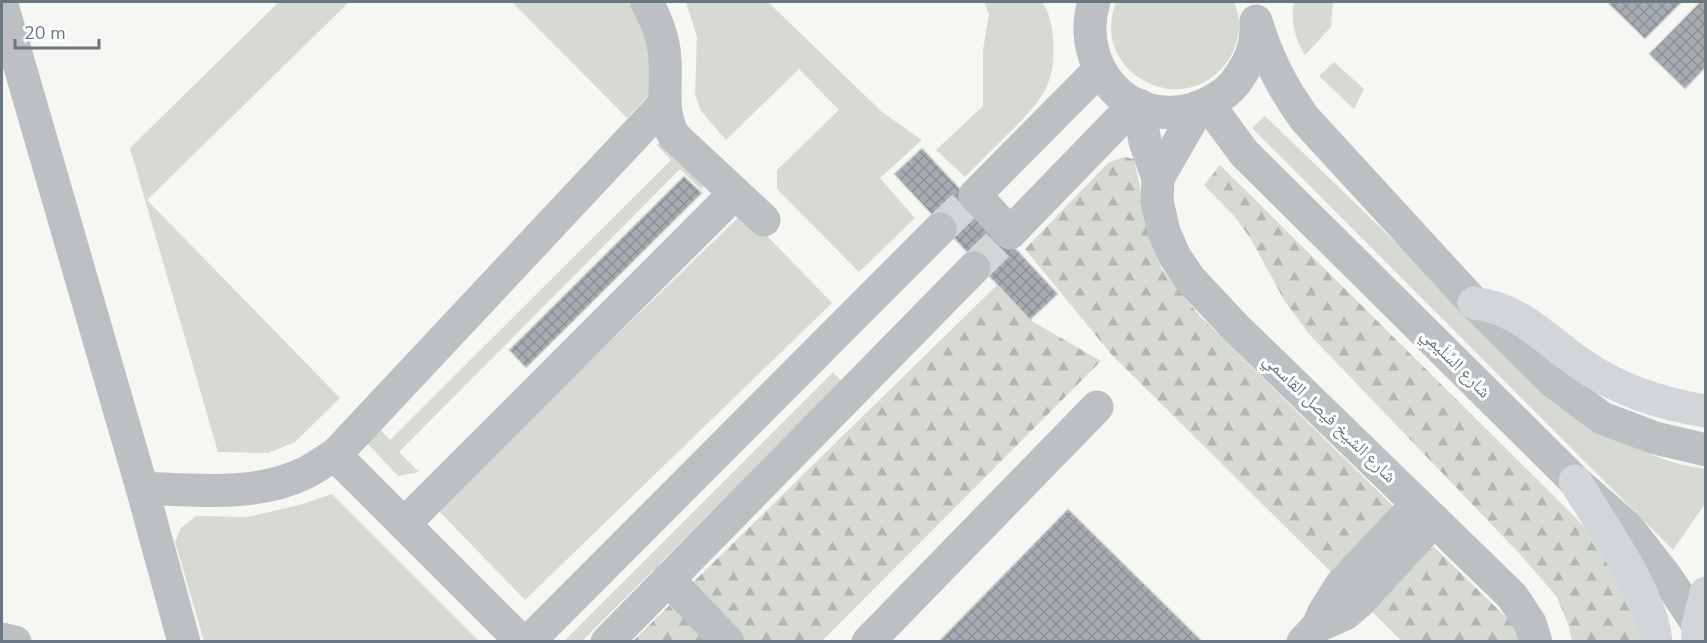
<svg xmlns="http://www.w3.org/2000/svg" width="1707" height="643" font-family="'Nunito Sans','Noto Naskh Arabic',sans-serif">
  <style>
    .grass { fill: #d6dad3 }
    .forest { fill: url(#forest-firs) }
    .building { fill: url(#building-cross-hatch); stroke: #d7d7d6; stroke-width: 1.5 }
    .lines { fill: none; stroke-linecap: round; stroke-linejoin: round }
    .minor-tunnel { stroke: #d3d6d6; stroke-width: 33; stroke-dasharray: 33 16; stroke-linecap: butt }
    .minor { stroke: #bcc0c2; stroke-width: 33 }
    .major { stroke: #d2d6d9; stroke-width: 33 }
    .highway { stroke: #d2d6d9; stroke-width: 33 }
    .labels { text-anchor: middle; stroke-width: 6; stroke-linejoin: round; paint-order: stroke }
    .street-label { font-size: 18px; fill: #697780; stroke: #fff }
  </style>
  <defs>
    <pattern id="forest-firs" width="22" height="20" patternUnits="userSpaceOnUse" patternTransform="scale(1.5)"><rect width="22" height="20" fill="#d6dad3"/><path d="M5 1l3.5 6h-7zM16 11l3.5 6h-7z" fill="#b2b6b0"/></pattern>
    <pattern id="building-cross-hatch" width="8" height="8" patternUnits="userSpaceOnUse" patternTransform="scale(1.5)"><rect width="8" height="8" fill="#a6acb1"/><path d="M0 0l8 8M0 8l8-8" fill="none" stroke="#8b9195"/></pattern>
  </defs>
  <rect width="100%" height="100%" fill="#f6f6f3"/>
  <g class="grass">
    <path d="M 279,2 L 349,2 L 147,200 L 340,398 L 295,442 L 268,453 L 218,452 L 130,148 Z"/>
    <path d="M 512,2 L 642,2 L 659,27 L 652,92 L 627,118 Z"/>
    <path d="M 686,2 L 768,2 L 882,112 L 922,140 L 880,178 L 915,218 L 859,272 L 777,189 L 777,170 L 839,110 L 799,69 L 726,140 L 700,110 L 695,93 L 697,37 Z"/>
    <path d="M 984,2 L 1042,2 C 1050,13 1052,26 1053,40 C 1057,87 1038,104 1007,135 C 993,149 979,163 965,177 L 936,150 L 983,106 L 983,50 L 989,14 Z"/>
    <path d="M 1116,2 L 1234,2 C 1242,20 1240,42 1229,59 C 1186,124 1088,74 1116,2 Z"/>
    <path d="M 1294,2 L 1333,2 L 1331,27 L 1305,55 C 1295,39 1290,20 1294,2 Z"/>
    <path d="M 1334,62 L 1364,89 L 1354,109 L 1319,76 Z"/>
    <path d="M 1265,116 C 1323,172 1381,228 1438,284 C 1515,358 1593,453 1705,469 L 1705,504 L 1673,550 L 1252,128 Z"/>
    <path d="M 672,143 L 705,176 L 702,190 L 680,169 L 399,452 L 419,472 L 398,476 L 367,443 L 374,423 L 390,440 L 671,160 L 656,144 Z"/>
    <path d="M 744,212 L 832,303 L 525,600 L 437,509 Z"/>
    <path d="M 833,372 L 842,382 L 582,641 L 563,642 Z"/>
    <path d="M 332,494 L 479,641 L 204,641 L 175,542 L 181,528 L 196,516 L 248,517 L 299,505 Z"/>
  </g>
  <g class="forest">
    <path d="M 1125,157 L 1134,159 L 1153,247 L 1161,268 L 1198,314 L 1399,512 L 1336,577 L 1111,354 L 1025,249 L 1109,162 Z"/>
    <path d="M 1220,165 L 1572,514 L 1611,556 L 1645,641 L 1572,641 L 1568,624 L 1557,597 L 1517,551 L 1309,334 L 1284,300 L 1251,239 L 1235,217 L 1204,185 Z"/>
    <path d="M 997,285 L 1030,320 L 1101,361 L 822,641 L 632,642 Z"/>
    <path d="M 1427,540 L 1513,624 L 1522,641 L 1402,641 L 1364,604 Z"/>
  </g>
  <g class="building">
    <path d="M 1612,2 L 1682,2 L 1645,39 L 1609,4 Z"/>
    <path d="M 1700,2 L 1706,2 L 1706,67 L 1685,89 L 1649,54 Z"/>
    <path d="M 922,148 L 1058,294 L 1030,320 L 894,174 Z"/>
    <path d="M 684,176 L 702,193 L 526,368 L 509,350 Z"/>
    <path d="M 1068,509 L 1203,642 L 938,642 Z"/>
  </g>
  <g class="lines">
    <g class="minor-tunnel">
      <path d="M 940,229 L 975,195"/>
      <path d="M 974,268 L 1010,233"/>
    </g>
    <g class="minor">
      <path d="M 647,2 C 656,20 664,38 665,59 C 667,87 660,111 674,136 L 764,220"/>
      <path d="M 1094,2 C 1075,64 1126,128 1193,109 C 1209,104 1224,96 1235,83 C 1243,72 1251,60 1254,46 C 1256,39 1256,31 1256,23"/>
      <path d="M 2,5 L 142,488 L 184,642"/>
      <path d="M 1256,21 C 1267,58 1282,88 1305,119 L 1474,303 L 1554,382 L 1602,418 L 1655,438 L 1706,450"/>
      <path d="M 1099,70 L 975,195 L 1010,233 L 1135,104"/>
      <path d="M 1208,104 L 1244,153 L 1575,481 L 1628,528 L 1667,578 L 1698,625"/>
      <path d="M 1139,105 L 1145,142 L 1158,178 L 1157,201 L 1164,232 L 1175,257 L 1190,279 L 1235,327 L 1512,596 L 1530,623 L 1536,642"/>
      <path d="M 1158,178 L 1199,107"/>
      <path d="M 335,455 L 522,642"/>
      <path d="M 142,488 C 194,490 254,497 303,474 C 314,469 324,461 335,455 L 664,104"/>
      <path d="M 404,524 L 735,193"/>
      <path d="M 668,579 L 728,642"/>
      <path d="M 1318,626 L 1345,614 L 1358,603 L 1434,520"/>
      <path d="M 2,639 L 15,642"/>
      <path d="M 528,642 L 940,229"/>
      <path d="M 607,642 L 974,268"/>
      <path d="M 868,642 L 1097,407"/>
      <path d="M 1303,642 L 1318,626 L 1324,612 L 1341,585 L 1417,504"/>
    </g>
    <path class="major" d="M 1698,642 L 1698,625 L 1706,593"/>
    <g class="highway">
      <path d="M 1474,303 C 1521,309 1544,339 1581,364 C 1618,390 1661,404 1706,411"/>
      <path d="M 1575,481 C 1600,523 1652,594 1656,642"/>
    </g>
  </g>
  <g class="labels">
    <g class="street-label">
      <text transform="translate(1456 363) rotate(45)" y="6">شارع السِّلَيمِي</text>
      <text transform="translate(1330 418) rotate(44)" y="6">شارع الشيخ فيصل القاسمي</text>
    </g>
  </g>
  <rect width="1707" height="643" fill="none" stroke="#697780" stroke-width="6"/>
  <path d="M15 39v9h84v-9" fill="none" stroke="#697780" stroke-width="3"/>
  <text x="24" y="39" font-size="18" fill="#697780" stroke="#ffffff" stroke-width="4.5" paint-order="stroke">20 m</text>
</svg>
